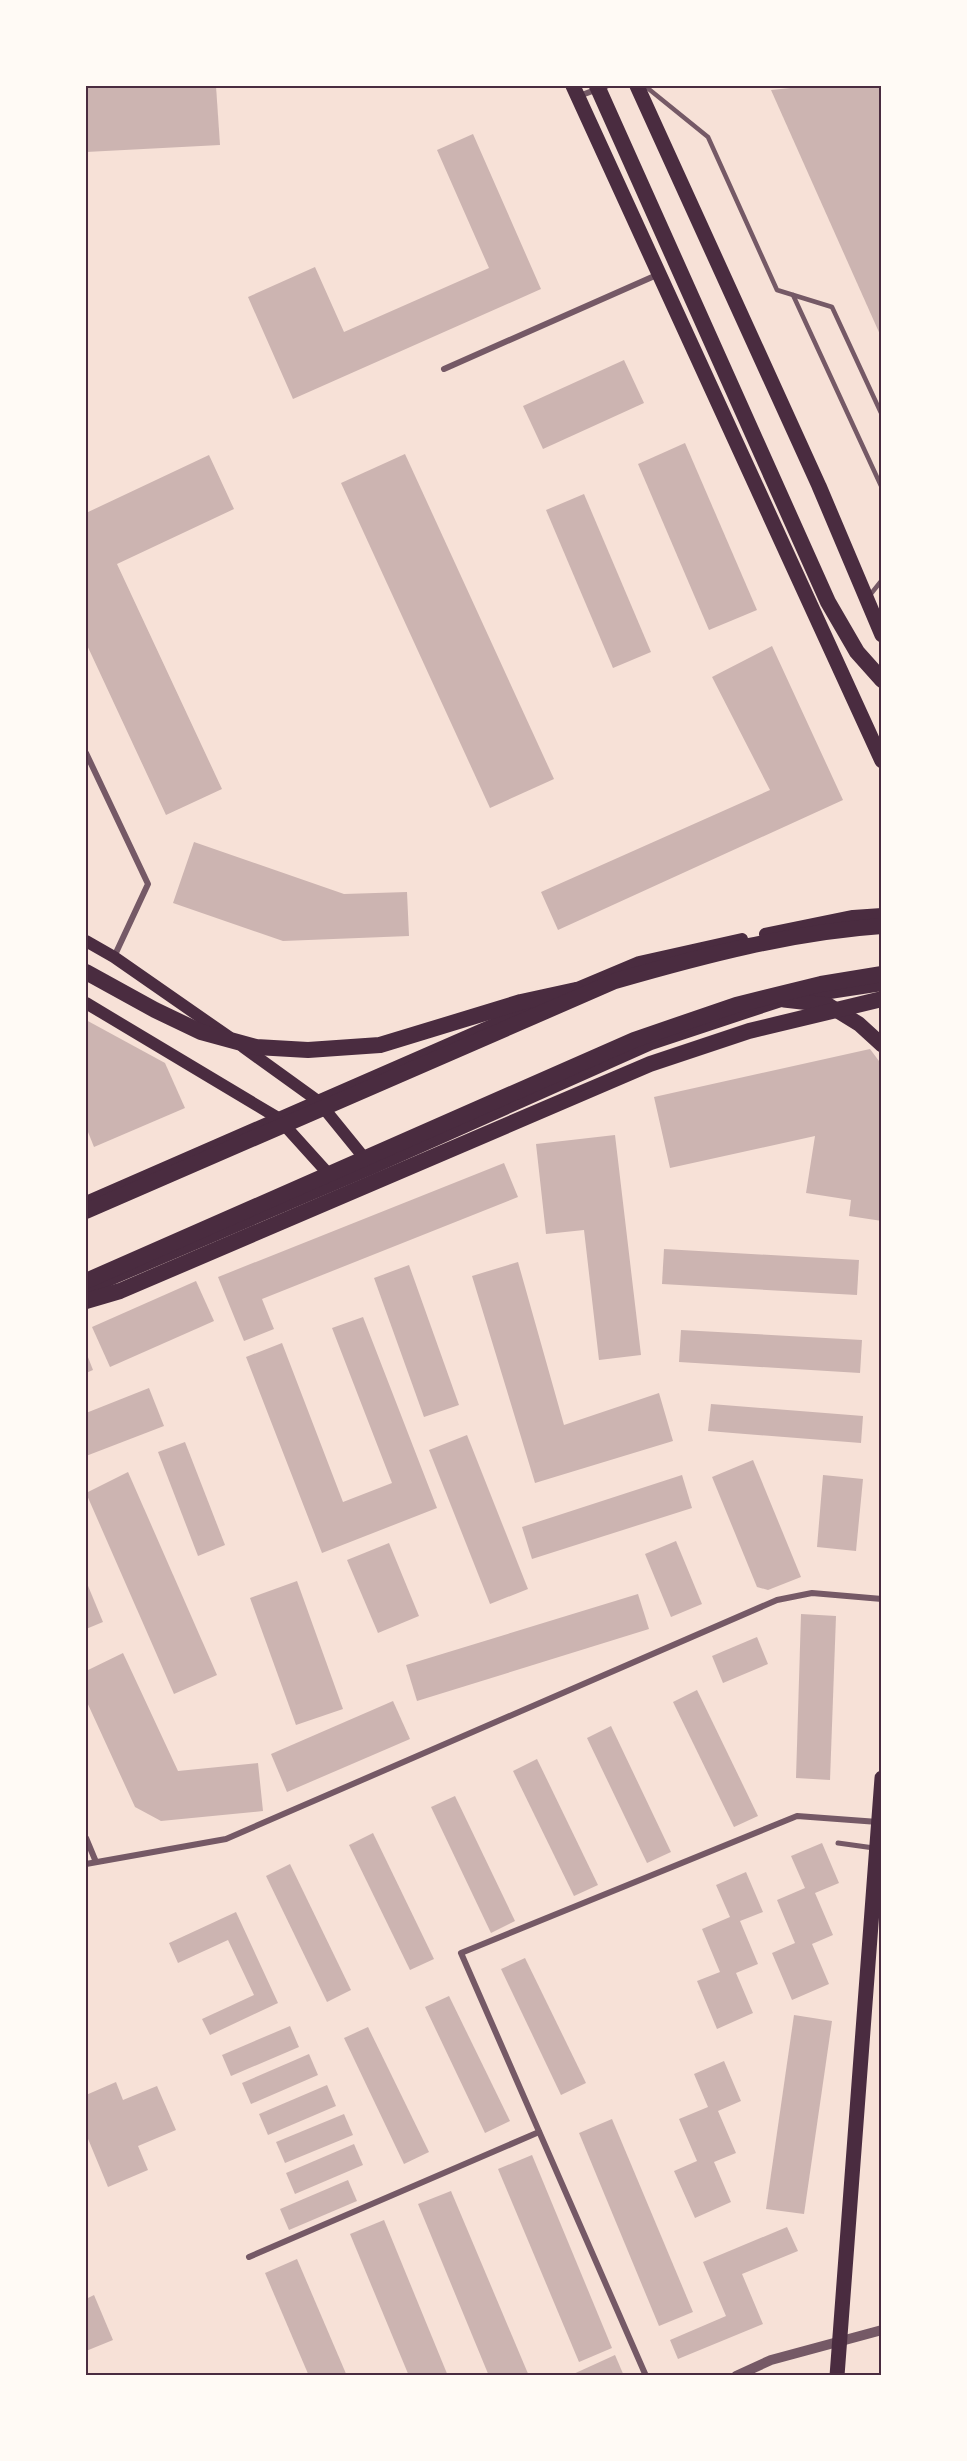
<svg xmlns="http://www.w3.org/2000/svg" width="967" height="2461" font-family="Barlow,sans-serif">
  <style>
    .building { fill: #ccb4b1 }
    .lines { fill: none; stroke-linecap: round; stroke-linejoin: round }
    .service { stroke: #755966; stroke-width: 4.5 }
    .pedestrian { stroke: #755966; stroke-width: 5 }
    .minor { stroke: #755966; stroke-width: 6 }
    .tertiary { stroke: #755966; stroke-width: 10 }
    .secondary { stroke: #4a2c40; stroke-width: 12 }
    .primary { stroke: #4a2c40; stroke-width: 15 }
    .trunk { stroke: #4a2c40; stroke-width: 16 }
    .neatline { fill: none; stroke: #4a2c40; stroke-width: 2 }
  </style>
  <rect width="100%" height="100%" fill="#f7e1d7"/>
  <g class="building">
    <path d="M 86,86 L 216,86 L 220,145 L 86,152 Z"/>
    <path d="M 810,86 L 882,86 L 882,339 L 771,90 Z"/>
    <path d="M 473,134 L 541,289 L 293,399 L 248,297 L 315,267 L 344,332 L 489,268 L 437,150 Z"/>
    <path d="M 624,360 L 644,403 L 543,449 L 523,406 Z"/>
    <path d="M 685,443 L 757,610 L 709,630 L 638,464 Z"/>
    <path d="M 405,454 L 554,779 L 490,808 L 341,483 Z"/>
    <path d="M 209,455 L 234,509 L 117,564 L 222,789 L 166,815 L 86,643 L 86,513 Z"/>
    <path d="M 584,494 L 651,652 L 613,668 L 546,510 Z"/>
    <path d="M 772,646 L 843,800 L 558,930 L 541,892 L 770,790 L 712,677 Z"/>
    <path d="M 194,842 L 344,894 L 407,892 L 409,936 L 283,941 L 173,903 Z"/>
    <path d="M 86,1020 L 165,1063 L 185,1108 L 94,1147 L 86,1127 Z"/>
    <path d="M 870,1049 L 882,1065 L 882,1221 L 849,1216 L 851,1200 L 806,1193 L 815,1136 L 670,1168 L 654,1097 Z"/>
    <path d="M 615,1135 L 641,1355 L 599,1360 L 584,1230 L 546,1234 L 536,1144 Z"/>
    <path d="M 504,1163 L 518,1197 L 262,1299 L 274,1329 L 244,1341 L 218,1277 Z"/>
    <path d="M 664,1249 L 859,1260 L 857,1295 L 662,1284 Z"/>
    <path d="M 518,1262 L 564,1425 L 659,1393 L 673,1441 L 535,1483 L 472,1276 Z"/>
    <path d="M 409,1265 L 459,1405 L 424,1417 L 374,1278 Z"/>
    <path d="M 196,1281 L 214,1321 L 110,1367 L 92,1327 Z"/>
    <path d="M 363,1317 L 437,1508 L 322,1553 L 246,1357 L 282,1343 L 343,1502 L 392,1483 L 332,1328 Z"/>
    <path d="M 681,1330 L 862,1340 L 860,1373 L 679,1362 Z"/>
    <path d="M 86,1352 L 93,1370 L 86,1373 Z"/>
    <path d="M 149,1388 L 164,1426 L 86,1456 L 86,1413 Z"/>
    <path d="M 711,1404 L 863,1416 L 861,1443 L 708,1431 Z"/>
    <path d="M 467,1435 L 528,1589 L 490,1604 L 429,1450 Z"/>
    <path d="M 185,1442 L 225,1545 L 198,1556 L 158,1452 Z"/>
    <path d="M 753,1460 L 801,1577 L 768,1590 L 757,1587 L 712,1477 Z"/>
    <path d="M 128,1472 L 217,1675 L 174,1694 L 86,1493 Z"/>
    <path d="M 682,1475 L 692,1508 L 532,1559 L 522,1527 Z"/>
    <path d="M 823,1475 L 863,1479 L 856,1551 L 817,1547 Z"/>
    <path d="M 676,1541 L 702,1604 L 671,1617 L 645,1554 Z"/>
    <path d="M 389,1543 L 419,1616 L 378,1633 L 347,1560 Z"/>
    <path d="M 86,1581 L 103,1622 L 86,1629 Z"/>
    <path d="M 297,1581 L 343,1709 L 296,1725 L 250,1598 Z"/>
    <path d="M 638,1594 L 649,1629 L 417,1701 L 406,1665 Z"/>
    <path d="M 801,1614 L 836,1616 L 830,1780 L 796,1778 Z"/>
    <path d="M 757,1637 L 768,1664 L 723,1683 L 712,1656 Z"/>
    <path d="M 123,1653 L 178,1771 L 258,1763 L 263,1811 L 161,1821 L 135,1807 L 86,1700 L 86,1671 Z"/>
    <path d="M 697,1690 L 758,1816 L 734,1827 L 673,1702 Z"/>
    <path d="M 393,1701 L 410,1739 L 287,1792 L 271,1754 Z"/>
    <path d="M 611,1726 L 671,1852 L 647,1863 L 587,1738 Z"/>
    <path d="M 537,1759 L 598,1885 L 574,1896 L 513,1771 Z"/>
    <path d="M 455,1796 L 515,1921 L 491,1933 L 431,1807 Z"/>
    <path d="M 373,1833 L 434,1959 L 410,1970 L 349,1845 Z"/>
    <path d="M 822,1843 L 839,1883 L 815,1893 L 833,1935 L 812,1944 L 829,1984 L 792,2000 L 772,1953 L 795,1943 L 777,1900 L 805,1888 L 791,1856 Z"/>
    <path d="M 290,1864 L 351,1990 L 327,2002 L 266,1876 Z"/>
    <path d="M 746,1872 L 763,1912 L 740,1921 L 758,1964 L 736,1973 L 753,2013 L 717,2029 L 697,1981 L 720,1972 L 702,1929 L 730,1917 L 716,1885 Z"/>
    <path d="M 236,1912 L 278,2003 L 210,2035 L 202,2019 L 254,1995 L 228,1940 L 178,1963 L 169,1943 Z"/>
    <path d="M 525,1958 L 586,2083 L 561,2095 L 501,1969 Z"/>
    <path d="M 449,1996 L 510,2121 L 485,2133 L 425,2007 Z"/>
    <path d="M 794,2015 L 832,2021 L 804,2214 L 766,2209 Z"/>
    <path d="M 290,2026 L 299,2047 L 231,2076 L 222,2055 Z"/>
    <path d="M 368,2027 L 429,2152 L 404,2164 L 344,2038 Z"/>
    <path d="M 309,2054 L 318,2075 L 251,2104 L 242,2083 Z"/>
    <path d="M 724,2061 L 741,2101 L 718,2111 L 736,2153 L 714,2162 L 731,2202 L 695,2218 L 674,2171 L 697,2161 L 679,2119 L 708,2107 L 694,2074 Z"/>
    <path d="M 116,2082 L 123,2100 L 157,2086 L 176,2130 L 138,2146 L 148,2170 L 108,2187 L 86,2134 L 86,2095 Z"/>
    <path d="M 327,2085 L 336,2106 L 268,2135 L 259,2114 Z"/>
    <path d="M 344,2114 L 353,2135 L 285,2163 L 276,2142 Z"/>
    <path d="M 612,2119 L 693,2312 L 659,2326 L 579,2133 Z"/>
    <path d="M 354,2144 L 363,2165 L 295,2194 L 286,2173 Z"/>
    <path d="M 532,2155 L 612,2348 L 579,2362 L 498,2169 Z"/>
    <path d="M 348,2180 L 357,2201 L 289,2230 L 280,2209 Z"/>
    <path d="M 451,2191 L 529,2376 L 489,2376 L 418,2204 Z"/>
    <path d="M 384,2220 L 448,2376 L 409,2376 L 350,2234 Z"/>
    <path d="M 787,2227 L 798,2251 L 742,2274 L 763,2324 L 678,2359 L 670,2340 L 726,2316 L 703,2262 Z"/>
    <path d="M 297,2259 L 347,2376 L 309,2376 L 265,2273 Z"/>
    <path d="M 94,2295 L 113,2340 L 86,2351 L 86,2299 Z"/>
    <path d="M 615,2355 L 624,2376 L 569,2376 Z"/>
  </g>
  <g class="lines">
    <g class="service">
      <path d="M 645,86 L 708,137 L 777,290 L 832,307 L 882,415"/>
      <path d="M 793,295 L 882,488"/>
      <path d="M 870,595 L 882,580"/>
    </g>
    <path class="pedestrian" d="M 838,1843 L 874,1848"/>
    <g class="minor">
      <path d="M 579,96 L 606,86"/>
      <path d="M 444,369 L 659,274"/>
      <path d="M 86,753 L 148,884 L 114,957"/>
      <path d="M 86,1838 L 96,1862"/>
      <path d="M 86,1864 L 226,1839 L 777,1600 L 812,1593 L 882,1599"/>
      <path d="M 249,2257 L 539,2132"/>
      <path d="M 646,2376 L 461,1953 L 797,1816 L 878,1822"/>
    </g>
    <path class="tertiary" d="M 736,2376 L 771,2360 L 882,2330"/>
    <g class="secondary">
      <path d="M 765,934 L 853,916 L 882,914"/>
      <path d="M 86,941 L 114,957 L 229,1037"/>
      <path d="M 570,991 L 639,962 L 742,939"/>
      <path d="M 86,1003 L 278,1118 L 334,1180"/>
      <path d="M 243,1047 L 318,1101 L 370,1165"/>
      <path d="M 86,1202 L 540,1004"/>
      <path d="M 86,1290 L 373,1168 L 651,1044 L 784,1000 L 882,985"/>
    </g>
    <g class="primary">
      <path d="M 573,86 L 882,761"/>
      <path d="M 637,86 L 819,486 L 882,635"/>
      <path d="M 784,1000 L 828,1005 L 859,1024 L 882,1045"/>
      <path d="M 837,2376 L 882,1778"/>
    </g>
    <g class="trunk">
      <path d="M 597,86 L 828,602 L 857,652 L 882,680"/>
      <path d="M 86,972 L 155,1010 L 201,1032 L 256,1047 L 308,1050 L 380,1045 L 521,1002 L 576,990"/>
      <path d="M 86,1211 L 615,981 C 702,956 792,932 882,926"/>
      <path d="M 86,1281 L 634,1040 L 736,1005 L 821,984 L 882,974"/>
      <path d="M 86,1301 L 120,1291 L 650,1064 L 749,1031 L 882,999"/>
    </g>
  </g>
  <rect width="967" height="2461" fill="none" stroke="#fffaf5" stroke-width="174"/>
  <rect x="87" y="87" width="793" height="2287" class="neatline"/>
</svg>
